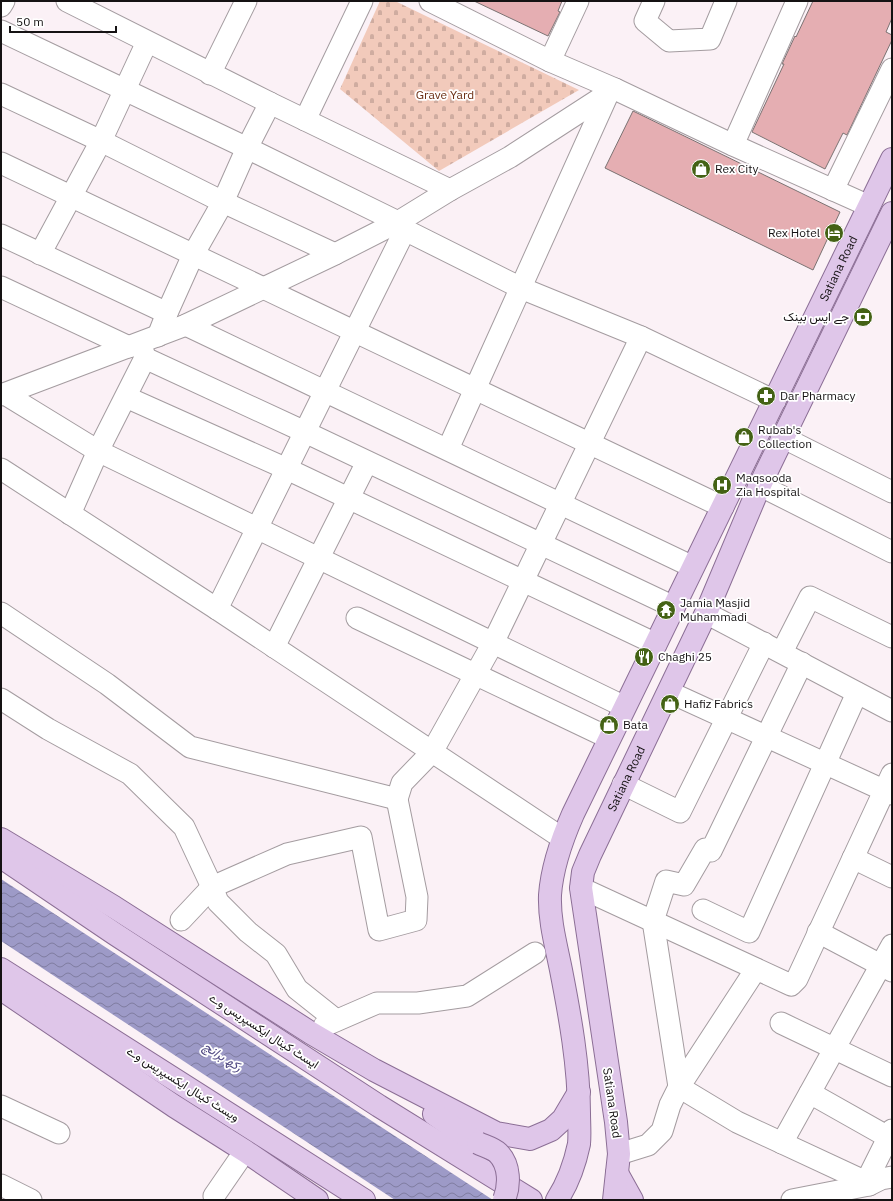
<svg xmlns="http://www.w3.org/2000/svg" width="893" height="1201" font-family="'IBM Plex Sans',Vazirmatn,sans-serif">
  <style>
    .cemetery { fill: url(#cemetery-stones) }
    .water { fill: url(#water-waves) }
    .building { fill: #e5aeb2; stroke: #7b7272 }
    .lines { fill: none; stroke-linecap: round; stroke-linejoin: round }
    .minor-casing { stroke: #a49ca0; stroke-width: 23 }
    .major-casing { stroke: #8b6e95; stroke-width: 24 }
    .minor { stroke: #fff; stroke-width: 21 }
    .major { stroke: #dfc6e9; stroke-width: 22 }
    .major-bridge-casing { stroke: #8b6e95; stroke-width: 24; stroke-linecap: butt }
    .major-bridge { stroke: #dfc6e9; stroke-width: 22 }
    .labels { text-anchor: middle; stroke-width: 3.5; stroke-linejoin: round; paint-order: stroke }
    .park-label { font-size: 12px; fill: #6a2d12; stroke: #fff }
    .poi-label { font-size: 12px; fill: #151213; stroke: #fff; text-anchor: start }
    .street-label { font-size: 12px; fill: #151213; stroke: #fff }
    .water-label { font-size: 13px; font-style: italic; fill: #4f4882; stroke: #fff }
  </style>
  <defs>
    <pattern id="cemetery-stones" width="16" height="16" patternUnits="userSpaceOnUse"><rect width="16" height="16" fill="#f2cabb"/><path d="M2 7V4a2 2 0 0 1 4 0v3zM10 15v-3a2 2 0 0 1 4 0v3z" fill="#cfaca0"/></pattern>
    <pattern id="water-waves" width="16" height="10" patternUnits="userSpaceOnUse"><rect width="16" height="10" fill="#9d9ac7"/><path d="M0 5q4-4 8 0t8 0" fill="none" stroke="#7f7ca0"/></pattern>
  </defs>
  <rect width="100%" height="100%" fill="#fbf1f6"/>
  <path class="cemetery" d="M 380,1 L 395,1 L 579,90 L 439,171 L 340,89 Z"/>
  <path class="water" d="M 1,879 L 493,1200 L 395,1200 L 1,941 Z"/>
  <g class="building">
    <path d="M 474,1 L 562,1 L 558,11 L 560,12 L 548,36 Z"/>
    <path d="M 813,1 L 892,1 L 892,18 L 886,32 L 892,35 L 892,40 L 847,135 L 843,133 L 825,169 L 752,132 L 784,64 L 782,64 L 795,36 L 796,37 Z"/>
    <path d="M 633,111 L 840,212 L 813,270 L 605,168 Z"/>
  </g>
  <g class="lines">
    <defs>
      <g id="minor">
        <path d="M 67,1 L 270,103"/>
        <path d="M 430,1 L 550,61 L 615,89"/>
        <path d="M 654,1 L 645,21 L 669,41 L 710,39 L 726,1"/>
        <path d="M 1,6 L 4,1"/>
        <path d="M 1,31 L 247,148 L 398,222 L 405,230 L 521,288 L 641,337 L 775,401"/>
        <path d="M 550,61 L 578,1"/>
        <path d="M 210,74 L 246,1"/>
        <path d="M 1,94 L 101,141 L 223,202 L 335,254"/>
        <path d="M 305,120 L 362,1"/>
        <path d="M 733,145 L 797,1"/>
        <path d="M 1,163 L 723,507"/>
        <path d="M 833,190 L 892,69"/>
        <path d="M 1,235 L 167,313"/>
        <path d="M 40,254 L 101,141 L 147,42"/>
        <path d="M 1,287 L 129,347"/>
        <path d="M 186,325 L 693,567"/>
        <path d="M 158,336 L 167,313 L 193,255 L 223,202 L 247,148 L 270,103 L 450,190"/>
        <path d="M 145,358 L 305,432 L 674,607"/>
        <path d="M 5,394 L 98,451 L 625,707"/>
        <path d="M 1,395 L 186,325 L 335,254 L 398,222 L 450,190 L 510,157 L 615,89 L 733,145 L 869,206"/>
        <path d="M 126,397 L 287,469 L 656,644"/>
        <path d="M 782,437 L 892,492"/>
        <path d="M 448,449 L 608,94"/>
        <path d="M 1,469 L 217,609 L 562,838"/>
        <path d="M 759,485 L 892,552"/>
        <path d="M 70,514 L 98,451 L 145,358 L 143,351 L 140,345"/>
        <path d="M 217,609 L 405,230"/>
        <path d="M 1,613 L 107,684 L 190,747 L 397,799 L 402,783 L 432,752 L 493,643 L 641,337"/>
        <path d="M 706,613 L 892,711"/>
        <path d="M 357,618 L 609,738"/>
        <path d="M 274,647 L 367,462"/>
        <path d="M 782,652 L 810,597 L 892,637"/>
        <path d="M 802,663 L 711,851 L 705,849 L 684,885 L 666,881 L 653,921 L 679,1087 L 737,1122 L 866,1182"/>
        <path d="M 669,692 L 892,794"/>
        <path d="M 1,699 L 48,729 L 130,774 L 184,827 L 212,887 L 218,902 L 248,932 L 276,954 L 297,989 L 336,1020"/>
        <path d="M 623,784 L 680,812 L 764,643"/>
        <path d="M 853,858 L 892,877"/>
        <path d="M 581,888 L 791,985 L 797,979 L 892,774"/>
        <path d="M 703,910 L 749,932 L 857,693"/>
        <path d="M 181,920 L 212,887 L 287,854 L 361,837 L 379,930 L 416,920 L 417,897 L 397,799"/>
        <path d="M 818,932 L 892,971"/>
        <path d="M 781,1023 L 892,1076"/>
        <path d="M 324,1026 L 377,1003 L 418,1003 L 467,996 L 535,953"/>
        <path d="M 810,1093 L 888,1137"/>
        <path d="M 1,1106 L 59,1133"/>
        <path d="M 782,1143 L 892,945"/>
        <path d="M 619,1154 L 648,1145 L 662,1131 L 670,1105 L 679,1087 L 756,969"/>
        <path d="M 1,1185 L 31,1200"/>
        <path d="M 869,1185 L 881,1179 L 892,1177"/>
        <path d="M 214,1196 L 245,1151"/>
        <path d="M 792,1200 L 869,1185 L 866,1182 L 892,1130"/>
      </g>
      <g id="major">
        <path d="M 1,839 L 114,907 L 311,1033 L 374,1070 L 496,1133 L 530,1139 L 551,1130 L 563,1119 L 579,1092"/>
        <path d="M 1,857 L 115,934 L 379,1106 L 531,1200"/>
        <path d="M 1,969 L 364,1200"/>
        <path d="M 1,989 L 174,1106 L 245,1151 L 317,1200"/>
        <path d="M 434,1114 L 451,1126 L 478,1143"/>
        <path d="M 617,1173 L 632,1200"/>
        <path id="s1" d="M 557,1200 C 568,1183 575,1163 579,1144 C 580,1134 579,1123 579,1113 C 579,1066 570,1016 561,970 C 556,945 549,920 550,895 C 552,867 562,839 573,814 L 892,159"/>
        <path id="s2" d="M 614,1200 L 619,1154 L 616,1122 L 581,888 L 583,872 L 590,855 L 706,613 L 760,485 L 892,213"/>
      </g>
    </defs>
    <use href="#minor" class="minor-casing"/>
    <use href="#major" class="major-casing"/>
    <use href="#minor" class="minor"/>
    <use href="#major" class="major"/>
    <defs>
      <path id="major-bridge" d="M 478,1143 C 484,1146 493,1148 498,1153 C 510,1165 510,1185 504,1200"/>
    </defs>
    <use href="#major-bridge" class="major-bridge-casing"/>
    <use href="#major-bridge" class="major-bridge"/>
  </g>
  <defs>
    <symbol id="shop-disc" viewBox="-11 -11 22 22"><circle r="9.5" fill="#446215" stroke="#fff"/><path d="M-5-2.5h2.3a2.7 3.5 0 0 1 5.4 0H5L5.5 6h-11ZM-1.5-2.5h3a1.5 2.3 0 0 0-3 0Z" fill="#fff"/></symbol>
    <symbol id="hotel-disc" viewBox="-11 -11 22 22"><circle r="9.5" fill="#446215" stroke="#fff"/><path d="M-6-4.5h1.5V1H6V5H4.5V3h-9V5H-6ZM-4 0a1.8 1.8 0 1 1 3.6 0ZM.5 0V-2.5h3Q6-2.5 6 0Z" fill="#fff"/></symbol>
    <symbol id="bank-disc" viewBox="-11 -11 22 22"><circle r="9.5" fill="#446215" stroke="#fff"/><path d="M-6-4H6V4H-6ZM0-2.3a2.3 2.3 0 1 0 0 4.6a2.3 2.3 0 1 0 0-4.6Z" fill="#fff"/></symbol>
    <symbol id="pharmacy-disc" viewBox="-11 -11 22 22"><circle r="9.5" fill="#446215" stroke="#fff"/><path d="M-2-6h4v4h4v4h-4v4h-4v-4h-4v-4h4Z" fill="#fff"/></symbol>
    <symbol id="hospital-disc" viewBox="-11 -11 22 22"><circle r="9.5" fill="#446215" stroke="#fff"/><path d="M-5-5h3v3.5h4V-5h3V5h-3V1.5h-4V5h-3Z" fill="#fff"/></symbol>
    <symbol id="temple-disc" viewBox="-11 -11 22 22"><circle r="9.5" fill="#446215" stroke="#fff"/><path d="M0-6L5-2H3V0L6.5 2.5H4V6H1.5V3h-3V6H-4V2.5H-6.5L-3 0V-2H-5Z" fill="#fff"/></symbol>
    <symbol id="restaurant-disc" viewBox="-11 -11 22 22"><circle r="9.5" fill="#446215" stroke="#fff"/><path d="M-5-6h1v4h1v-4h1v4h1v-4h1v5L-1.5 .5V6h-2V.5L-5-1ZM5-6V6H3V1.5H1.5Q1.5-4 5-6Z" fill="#fff"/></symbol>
  </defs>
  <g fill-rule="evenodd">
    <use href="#shop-disc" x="690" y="158" width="22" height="22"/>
    <use href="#hotel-disc" x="823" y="222" width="22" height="22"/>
    <use href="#bank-disc" x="852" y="306" width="22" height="22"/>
    <use href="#pharmacy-disc" x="755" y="385" width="22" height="22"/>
    <use href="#shop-disc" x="733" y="426" width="22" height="22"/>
    <use href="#hospital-disc" x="711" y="474" width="22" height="22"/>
    <use href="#temple-disc" x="655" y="599" width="22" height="22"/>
    <use href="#restaurant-disc" x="633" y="646" width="22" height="22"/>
    <use href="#shop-disc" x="659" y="693" width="22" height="22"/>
    <use href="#shop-disc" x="598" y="714" width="22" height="22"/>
  </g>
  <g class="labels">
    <g class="park-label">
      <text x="445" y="99">Grave Yard</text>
    </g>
    <g class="poi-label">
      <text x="715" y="173">Rex City</text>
      <text x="820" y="237" text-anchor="end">Rex Hotel</text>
      <text x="849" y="321" text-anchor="end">جے ایس بینک</text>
      <text x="780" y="400">Dar Pharmacy</text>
      <text x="758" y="434">Rubab's<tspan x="758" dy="14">Collection</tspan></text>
      <text x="736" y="482">Maqsooda<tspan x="736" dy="14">Zia Hospital</tspan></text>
      <text x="680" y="607">Jamia Masjid<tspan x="680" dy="14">Muhammadi</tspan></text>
      <text x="658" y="661">Chaghi 25</text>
      <text x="684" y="708">Hafiz Fabrics</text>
      <text x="623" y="729">Bata</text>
    </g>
    <g class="street-label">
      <text dy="4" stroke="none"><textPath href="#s1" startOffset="1003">Satiana Road</textPath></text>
      <text dy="4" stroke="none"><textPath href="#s2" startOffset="434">Satiana Road</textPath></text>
      <text transform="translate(264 1031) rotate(33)" y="4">ایسٹ کینال ایکسپریس وے</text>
      <text transform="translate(183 1084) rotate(32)" y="4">ویسٹ کینال ایکسپریس وے</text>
      <text transform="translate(612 1103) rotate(82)" y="4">Satiana Road</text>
    </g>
    <g class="water-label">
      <text transform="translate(223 1056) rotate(33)" y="5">رکھ برانچ</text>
    </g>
  </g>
  <rect width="893" height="1201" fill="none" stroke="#151213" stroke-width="4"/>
  <path d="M10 26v6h106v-6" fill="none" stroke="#151213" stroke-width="2"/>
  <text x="16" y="26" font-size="12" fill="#151213" stroke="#ffffff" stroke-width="3" paint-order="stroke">50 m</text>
</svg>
